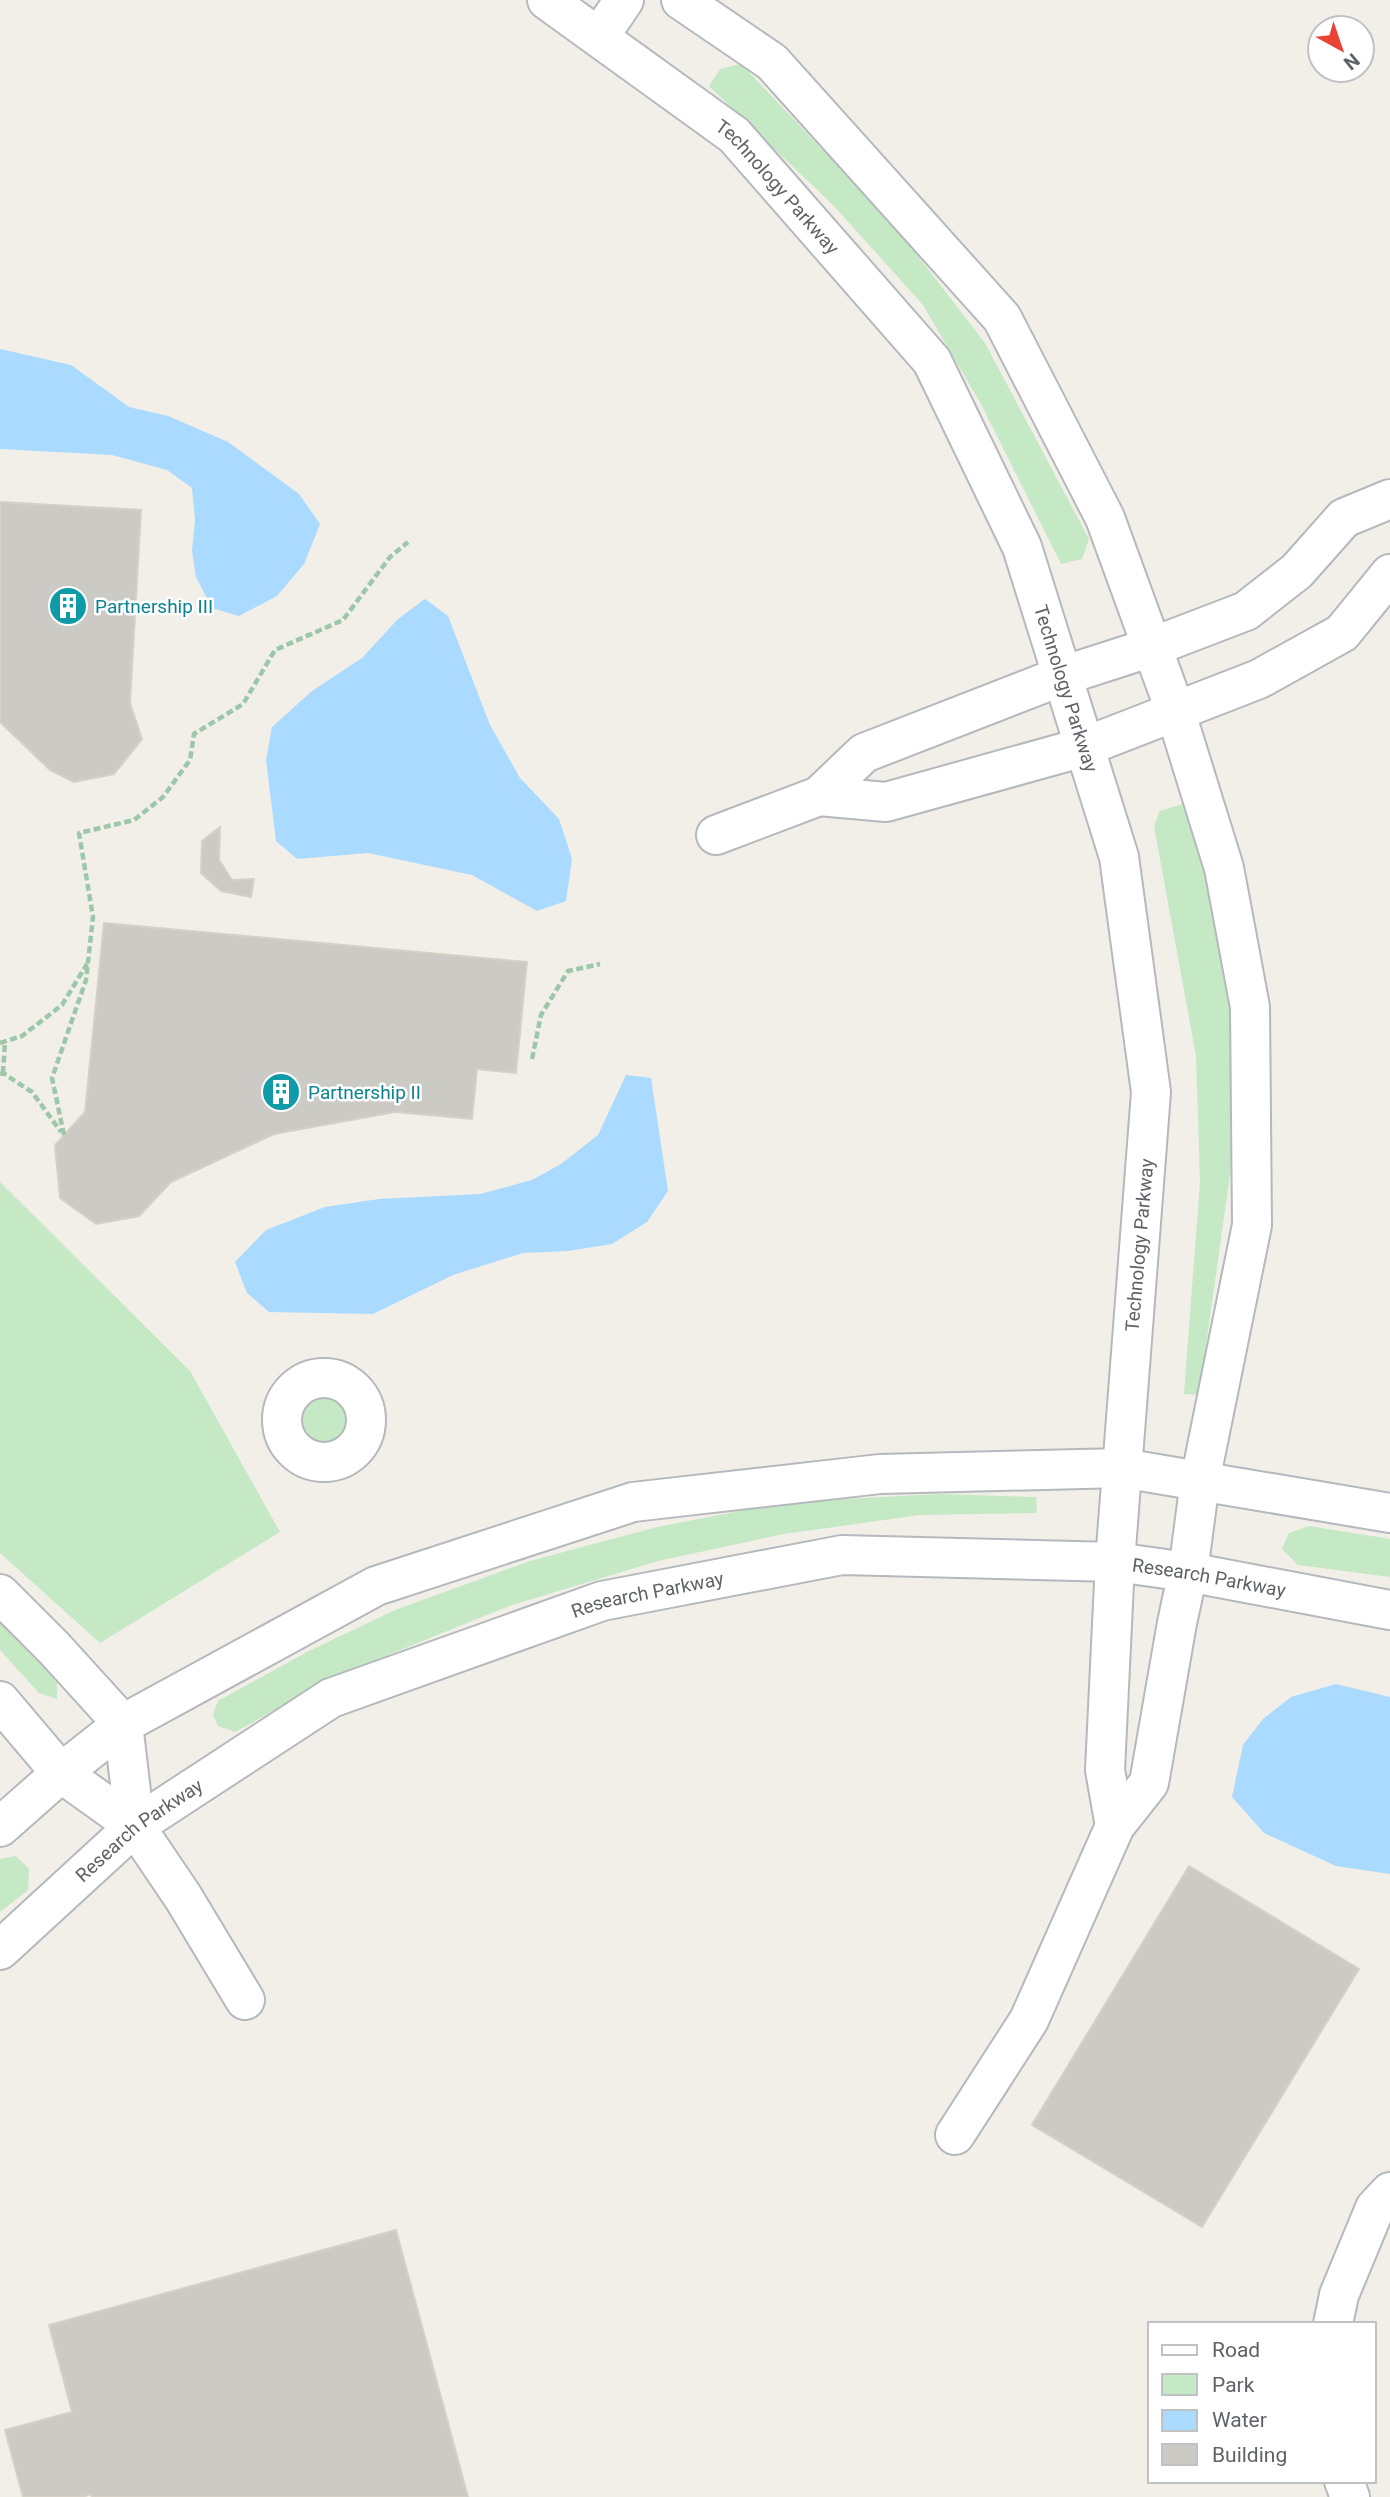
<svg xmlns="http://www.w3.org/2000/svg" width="1390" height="2497" font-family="Roboto,sans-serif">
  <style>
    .green { fill: #c5e8c5 }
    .water { fill: #aadaff }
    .building { fill: #cccac5; stroke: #d6d1c6; stroke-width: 2 }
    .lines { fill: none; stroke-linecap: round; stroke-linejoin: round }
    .minor-casing { stroke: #b5b8bc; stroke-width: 42 }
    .path { stroke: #9cc7a9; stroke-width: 4.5; stroke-dasharray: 7 3.5; stroke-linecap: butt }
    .minor { stroke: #fff; stroke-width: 38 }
    .labels { text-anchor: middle; stroke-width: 5; stroke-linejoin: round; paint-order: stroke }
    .street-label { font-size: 19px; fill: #5f6368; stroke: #fff }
    .culture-label { font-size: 19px; fill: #0d838f; stroke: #fff; text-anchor: start }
  </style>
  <rect width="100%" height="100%" fill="#f1efe8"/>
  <g class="green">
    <path d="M 741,64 L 894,225 L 985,343 L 1089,539 L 1082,559 L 1061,564 L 981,404 L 923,305 L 834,206 L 709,86 L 720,69 Z"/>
    <path d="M 1182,804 L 1198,817 L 1231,986 L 1237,1125 L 1199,1395 L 1184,1394 L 1200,1182 L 1196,1056 L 1154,826 L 1160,811 Z"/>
    <path d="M 0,1182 L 190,1371 L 280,1532 L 100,1643 L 0,1553 Z"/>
    <circle cx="321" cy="1422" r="31"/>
    <path d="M 940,1494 L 1036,1497 L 1037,1513 L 920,1515 L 784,1534 L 658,1561 L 509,1606 L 341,1674 L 235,1732 L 218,1726 L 213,1715 L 218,1701 L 309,1651 L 395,1610 L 530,1561 L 657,1527 L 786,1502 Z"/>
    <path d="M 1309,1526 L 1390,1539 L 1390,1577 L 1298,1565 L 1282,1549 L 1289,1533 Z"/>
    <path d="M 0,1620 L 41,1662 L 57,1683 L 57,1699 L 39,1693 L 0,1650 Z"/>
    <path d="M 16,1856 L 29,1869 L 28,1890 L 0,1912 L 0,1859 Z"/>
  </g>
  <g class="water">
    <path d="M 0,349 L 71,365 L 129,407 L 168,416 L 228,442 L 299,494 L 320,524 L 304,564 L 277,596 L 239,616 L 212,608 L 196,577 L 192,551 L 195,520 L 192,488 L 167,470 L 112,455 L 0,449 Z"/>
    <path d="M 425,599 L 448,616 L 490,725 L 520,778 L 559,819 L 572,859 L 566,901 L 537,911 L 472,875 L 368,853 L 297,859 L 276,841 L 266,760 L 272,727 L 312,691 L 362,658 L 398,619 Z"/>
    <path d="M 626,1075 L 651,1078 L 668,1191 L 647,1222 L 612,1244 L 568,1251 L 523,1253 L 453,1275 L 373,1314 L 269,1312 L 247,1293 L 235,1262 L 266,1230 L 325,1207 L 379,1199 L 480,1194 L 532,1180 L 561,1164 L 598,1135 Z"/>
    <path d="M 1336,1684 L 1390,1697 L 1390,1874 L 1336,1866 L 1264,1833 L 1232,1797 L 1243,1745 L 1263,1719 L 1291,1697 Z"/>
  </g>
  <g class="building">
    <path d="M 0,502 L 141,510 L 130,703 L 142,739 L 114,774 L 74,782 L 50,770 L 0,722 Z"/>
    <path d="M 220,827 L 219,860 L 232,880 L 254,879 L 251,897 L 221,891 L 201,873 L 202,841 Z"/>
    <path d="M 104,923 L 527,962 L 516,1073 L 477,1069 L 472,1119 L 395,1112 L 274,1134 L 171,1182 L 139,1216 L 96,1224 L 60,1198 L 55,1145 L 85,1112 Z"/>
    <path d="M 1189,1866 L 1359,1969 L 1202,2227 L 1032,2125 Z"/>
    <path d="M 396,2230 L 468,2497 L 92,2497 L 91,2494 L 82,2497 L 23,2497 L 5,2430 L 72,2412 L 49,2325 Z"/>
  </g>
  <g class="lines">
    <defs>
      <g id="minor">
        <path id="s1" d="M 547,0 L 734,135 L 932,361 L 1022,547 L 1119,857 L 1151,1092 L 1115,1562 L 1105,1770 L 1115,1826"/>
        <path d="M 681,0 L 772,62 L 1002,318 L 1105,518 L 1175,710 L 1224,868 L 1250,1007 L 1252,1225 L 1200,1481 L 1188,1572 L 1177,1623 L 1149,1783 L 1115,1826 L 1029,2020 L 955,2135"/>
        <path d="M 599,37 L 624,0"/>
        <path d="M 819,796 L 886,802 L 1084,747 L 1259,679 L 1342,633 L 1390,574"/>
        <path d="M 716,835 L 819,796 L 864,753 L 1062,676 L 1152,647 L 1246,611 L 1297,571 L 1344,518 L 1390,499"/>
        <circle cx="324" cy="1420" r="42"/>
        <path d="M 0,1594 L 54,1648 L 123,1724 L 135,1826"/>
        <path d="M 0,1701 L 61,1773 L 135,1826 L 183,1897 L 245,2000"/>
        <path d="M 0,1827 L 61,1773 L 123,1724 L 376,1586 L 633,1502 L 880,1474 L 1122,1468 L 1390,1513"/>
        <path id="s2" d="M 0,1950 L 135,1826 L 331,1698 L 602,1601 L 842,1555 L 1115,1562 L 1188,1572 L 1390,1610"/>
        <path d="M 1333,2324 L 1339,2295 L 1375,2208 L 1390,2192"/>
        <path d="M 1344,2481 L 1350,2497"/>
      </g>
    </defs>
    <use href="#minor" class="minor-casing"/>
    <g class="path">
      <path d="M 0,1043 L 22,1036 L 62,1005 L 87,964"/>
      <path d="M 532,1059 L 541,1015 L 568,971 L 600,964"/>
      <path d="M 3,1073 L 5,1041"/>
      <path d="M 0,1074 L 3,1073 L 32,1092 L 61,1132"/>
      <path d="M 64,1135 L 52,1078 L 86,980 L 93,917 L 79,833 L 134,820 L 163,797 L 190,760 L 194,734 L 243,704 L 275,650 L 343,620 L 390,557 L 408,542"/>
    </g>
    <use href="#minor" class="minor"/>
  </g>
  <defs>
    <symbol id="building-disc" viewBox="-11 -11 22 22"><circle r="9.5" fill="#0f9aa8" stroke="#fff"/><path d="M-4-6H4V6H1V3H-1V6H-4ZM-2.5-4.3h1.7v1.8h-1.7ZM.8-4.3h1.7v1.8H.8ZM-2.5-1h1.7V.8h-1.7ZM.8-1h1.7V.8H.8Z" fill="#fff"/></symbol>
  </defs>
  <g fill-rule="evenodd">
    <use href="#building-disc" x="46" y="584" width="44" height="44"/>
    <use href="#building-disc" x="259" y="1070" width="44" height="44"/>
  </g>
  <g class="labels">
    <g class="street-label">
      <text dy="7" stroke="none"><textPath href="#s1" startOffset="298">Technology Parkway</textPath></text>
      <text dy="7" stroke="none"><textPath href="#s1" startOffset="886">Technology Parkway</textPath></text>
      <text transform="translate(1139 1245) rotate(-85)" y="7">Technology Parkway</text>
      <text dy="7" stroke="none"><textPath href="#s2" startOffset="1318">Research Parkway</textPath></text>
      <text dy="7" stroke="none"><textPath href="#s2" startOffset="751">Research Parkway</textPath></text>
      <text dy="7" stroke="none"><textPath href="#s2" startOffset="184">Research Parkway</textPath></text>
    </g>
    <g class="culture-label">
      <text x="95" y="613">Partnership III</text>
      <text x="308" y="1099">Partnership II</text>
    </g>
  </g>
  <rect x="1148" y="2322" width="228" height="161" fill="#ffffff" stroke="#bfc1c3" stroke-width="2"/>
  <rect x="1162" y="2345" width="35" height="10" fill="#ffffff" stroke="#bfc1c3" stroke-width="2"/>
  <text x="1212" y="2357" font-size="21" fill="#5f6368">Road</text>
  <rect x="1162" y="2374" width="35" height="21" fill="#c5e8c5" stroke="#bfc1c3" stroke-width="2"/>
  <text x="1212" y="2392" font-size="21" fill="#5f6368">Park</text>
  <rect x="1162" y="2410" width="35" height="21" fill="#aadaff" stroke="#bfc1c3" stroke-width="2"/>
  <text x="1212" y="2427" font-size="21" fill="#5f6368">Water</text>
  <rect x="1162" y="2444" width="35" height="21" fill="#cccac5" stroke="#bfc1c3" stroke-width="2"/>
  <text x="1212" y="2462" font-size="21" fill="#5f6368">Building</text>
  <g transform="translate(1341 49) rotate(140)"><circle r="33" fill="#ffffff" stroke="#bfc1c3" stroke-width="2"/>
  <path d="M0-5L12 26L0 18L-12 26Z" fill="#ea4335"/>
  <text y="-10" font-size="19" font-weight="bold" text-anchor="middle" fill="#5f6368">N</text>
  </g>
</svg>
